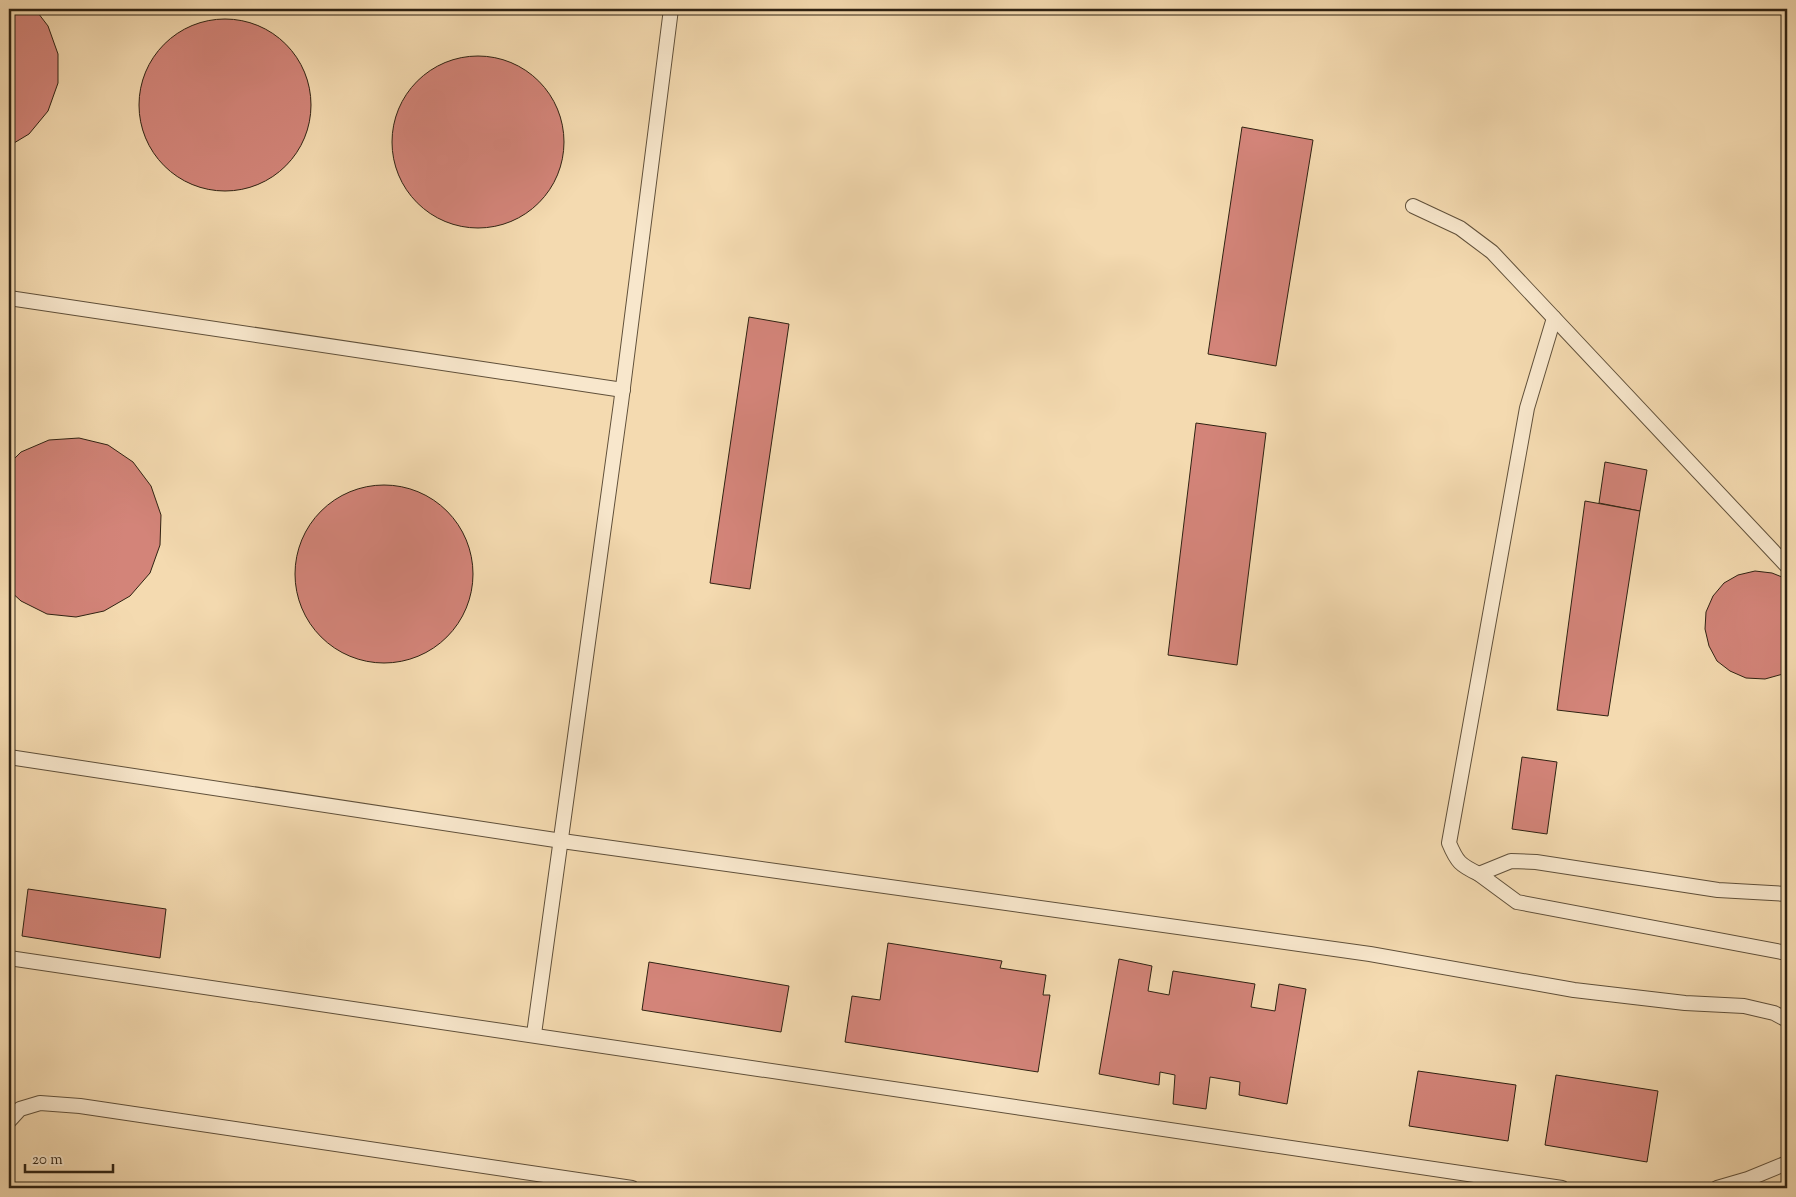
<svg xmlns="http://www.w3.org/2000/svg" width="1796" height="1197" font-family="'Sorts Mill Goudy',serif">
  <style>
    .building { fill: #d38479; stroke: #2f2212 }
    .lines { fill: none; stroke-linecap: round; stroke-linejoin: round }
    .lane-casing { stroke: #60503a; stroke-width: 16 }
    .lane { stroke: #f8e7cc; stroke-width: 14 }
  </style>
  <rect width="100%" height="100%" fill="#f4dab0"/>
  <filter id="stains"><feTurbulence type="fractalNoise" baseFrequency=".004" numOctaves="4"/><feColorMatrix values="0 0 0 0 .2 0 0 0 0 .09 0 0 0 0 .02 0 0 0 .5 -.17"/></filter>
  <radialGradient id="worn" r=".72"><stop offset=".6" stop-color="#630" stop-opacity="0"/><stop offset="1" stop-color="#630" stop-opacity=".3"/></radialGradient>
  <g class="building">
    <path d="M 9,9 L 35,9 L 48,26 L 58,54 L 58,83 L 48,111 L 29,134 L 9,146 Z"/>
    <circle cx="225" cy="105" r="86"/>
    <circle cx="478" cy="142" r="86"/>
    <path d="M 1242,127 L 1313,140 L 1276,366 L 1208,354 Z"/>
    <path d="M 749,317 L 789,324 L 750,589 L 710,583 Z"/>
    <path d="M 1196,423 L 1266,433 L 1237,665 L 1168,655 Z"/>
    <path d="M 79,438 L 108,445 L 133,462 L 151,486 L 161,515 L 160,545 L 150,573 L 130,596 L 104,611 L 76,617 L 47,614 L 21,601 L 9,590 L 9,464 L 21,452 L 49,440 Z"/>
    <path d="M 1605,462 L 1647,470 L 1640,511 L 1599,503 Z"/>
    <circle cx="384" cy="574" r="89"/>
    <path d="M 1585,501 L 1640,511 L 1608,716 L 1557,710 Z"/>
    <path d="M 1755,571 L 1772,573 L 1787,579 L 1787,671 L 1783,674 L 1765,679 L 1746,678 L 1730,671 L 1717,661 L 1709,646 L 1705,629 L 1706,612 L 1713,596 L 1724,583 L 1738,575 Z"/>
    <path d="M 1522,757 L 1557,762 L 1547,834 L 1512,829 Z"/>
    <path d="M 28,889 L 166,909 L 160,958 L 22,936 Z"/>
    <path d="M 888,943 L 1002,961 L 1000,968 L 1046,975 L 1043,995 L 1050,995 L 1038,1072 L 845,1042 L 852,996 L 880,1000 Z"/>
    <path d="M 1119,959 L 1152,966 L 1148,991 L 1169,995 L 1173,971 L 1255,984 L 1251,1007 L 1275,1011 L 1279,984 L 1306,989 L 1287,1104 L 1239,1095 L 1240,1082 L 1210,1077 L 1206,1109 L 1173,1104 L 1175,1075 L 1160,1072 L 1159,1085 L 1099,1074 Z"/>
    <path d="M 649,962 L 789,986 L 781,1032 L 642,1010 Z"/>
    <path d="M 1418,1071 L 1516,1085 L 1508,1141 L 1409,1126 Z"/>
    <path d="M 1556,1075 L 1658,1091 L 1647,1162 L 1545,1145 Z"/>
  </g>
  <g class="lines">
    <defs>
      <g id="lane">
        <path d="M 1413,206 L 1460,228 L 1492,252 L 1787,566"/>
        <path d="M 9,298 L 623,390"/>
        <path d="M 9,757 L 562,841 L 1370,954 L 1574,990 L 1685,1003 L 1744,1006 L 1774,1013 L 1787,1020"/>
        <path d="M 1479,874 C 1460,865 1457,862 1449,843 L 1527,408 L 1554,318"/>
        <path d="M 1787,894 L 1718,890 L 1536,862 L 1511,861 L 1479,874 L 1517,902 L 1787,953"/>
        <path d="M 9,958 L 1562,1188"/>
        <path d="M 534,1034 L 621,403 L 671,9"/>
        <path d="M 9,1121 L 20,1109 L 40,1103 L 80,1106 L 632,1188"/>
        <path d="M 1717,1188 L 1748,1179 L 1787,1163"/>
      </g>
    </defs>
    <use href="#lane" class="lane-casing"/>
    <use href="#lane" class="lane"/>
  </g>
  <rect width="1796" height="1197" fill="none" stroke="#f4dab0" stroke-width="30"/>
  <rect x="10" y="10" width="1776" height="1177" fill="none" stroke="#2f2212" stroke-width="2.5"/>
  <rect x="15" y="15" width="1766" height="1167" fill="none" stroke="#2f2212"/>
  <path d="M25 1164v8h88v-8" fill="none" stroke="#2f2212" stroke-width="2.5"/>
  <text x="32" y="1164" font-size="15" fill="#2f2212" stroke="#f8e7cc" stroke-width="4" paint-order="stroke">20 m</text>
  <rect width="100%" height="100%" filter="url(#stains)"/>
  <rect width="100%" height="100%" fill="url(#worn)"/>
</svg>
